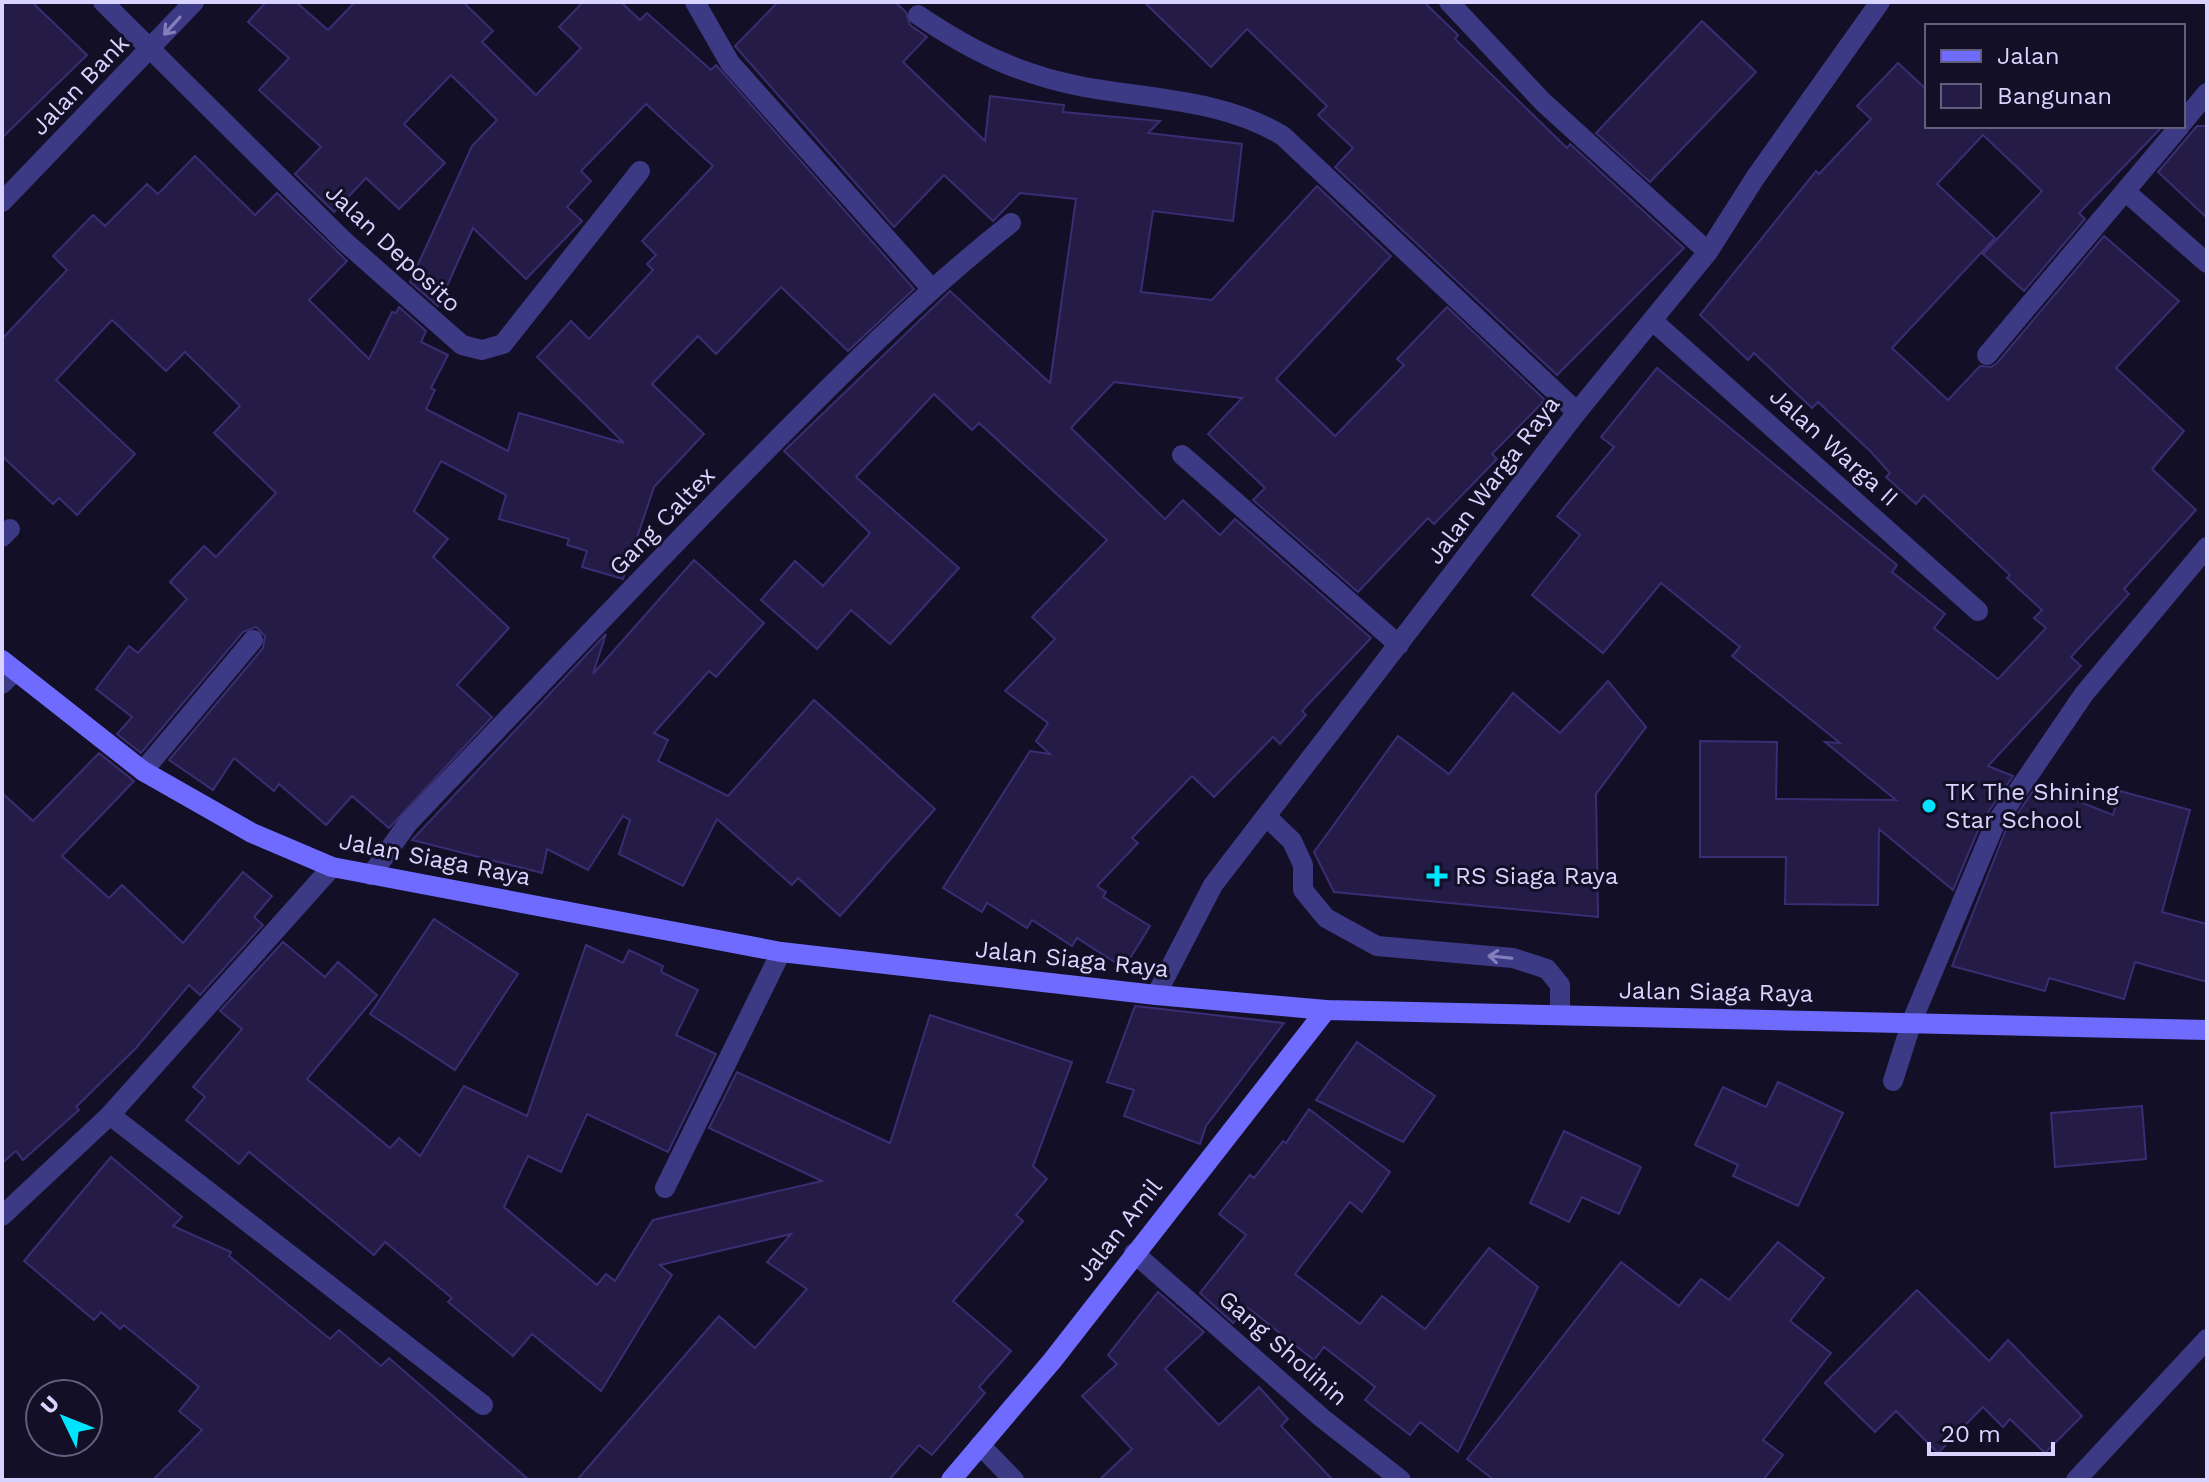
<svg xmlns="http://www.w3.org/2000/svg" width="2209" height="1482" font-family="'Work Sans',sans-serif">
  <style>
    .building { fill: #241b47; stroke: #3b2d73; stroke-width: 2 }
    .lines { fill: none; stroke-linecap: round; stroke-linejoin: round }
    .lane { stroke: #3d3a85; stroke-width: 20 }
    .street { stroke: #3d3a85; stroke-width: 20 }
    .secondary { stroke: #6f6bff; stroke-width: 20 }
    .oneway { stroke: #837fbc }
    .poi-dot { fill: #00e5ff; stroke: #130f26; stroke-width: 3 }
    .labels { text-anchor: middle; stroke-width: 6; stroke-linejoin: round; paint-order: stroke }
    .street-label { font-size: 24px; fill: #d9d4ff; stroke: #130f26 }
    .poi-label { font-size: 24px; fill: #d9d4ff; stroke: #130f26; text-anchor: start }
  </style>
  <rect width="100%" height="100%" fill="#130f26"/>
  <g class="building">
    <path d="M 2,2 L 32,2 L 87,55 L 2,138 Z"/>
    <path d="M 266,2 L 296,2 L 328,30 L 355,2 L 463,2 L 493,31 L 482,42 L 536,95 L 581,48 L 559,27 L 583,2 L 621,2 L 640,20 L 647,13 L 711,70 L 716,65 L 914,289 L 848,351 L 781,287 L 716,354 L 698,336 L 652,384 L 704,434 L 654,487 L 623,579 L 582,567 L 587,551 L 567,545 L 569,539 L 499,519 L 506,495 L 441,461 L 414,511 L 448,539 L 433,557 L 509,628 L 457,685 L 492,717 L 389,828 L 352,796 L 326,825 L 279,784 L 274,791 L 234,758 L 213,790 L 169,760 L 263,648 L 265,636 L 256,627 L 243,632 L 141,753 L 117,734 L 132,717 L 96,689 L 129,646 L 138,653 L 187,599 L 170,582 L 204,546 L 216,557 L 276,493 L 214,433 L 240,406 L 185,352 L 166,371 L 112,320 L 56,380 L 135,454 L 77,515 L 59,498 L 53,504 L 2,456 L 2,339 L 67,270 L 53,256 L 93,215 L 105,226 L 147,184 L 158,194 L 195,156 L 255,215 L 277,193 L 347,261 L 309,300 L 369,359 L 392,312 L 396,313 L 399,307 L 426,331 L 421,342 L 448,355 L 431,388 L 435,390 L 426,409 L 508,451 L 519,413 L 624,443 L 537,357 L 571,321 L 589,339 L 653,270 L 647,264 L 656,255 L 642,241 L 713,166 L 646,104 L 581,171 L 591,181 L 567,207 L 582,221 L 526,279 L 473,228 L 438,306 L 410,282 L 472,146 L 497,120 L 451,75 L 404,124 L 445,163 L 399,209 L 366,178 L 334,212 L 295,174 L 321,147 L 259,90 L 289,58 L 248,22 Z"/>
    <path d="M 778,2 L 895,2 L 906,12 L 910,25 L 927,37 L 903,62 L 985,141 L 990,96 L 1064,105 L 1063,112 L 1160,121 L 1148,133 L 1242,144 L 1233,221 L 1153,211 L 1141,292 L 1212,300 L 1317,186 L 1391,256 L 1276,379 L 1335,436 L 1404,365 L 1397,359 L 1447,307 L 1545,400 L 1492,454 L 1497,459 L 1434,524 L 1428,518 L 1358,592 L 1253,500 L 1265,488 L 1208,434 L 1242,398 L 1114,382 L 1071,428 L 1165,519 L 1183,500 L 1220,535 L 1235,519 L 1371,638 L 1302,711 L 1306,715 L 1280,744 L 1273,737 L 1214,797 L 1192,776 L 1132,838 L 1138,843 L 1097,886 L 1106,892 L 1103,897 L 1150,926 L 1124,968 L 1077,938 L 1072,946 L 1032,920 L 1027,928 L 987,903 L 982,912 L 943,888 L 1030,751 L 1050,754 L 1036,741 L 1048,723 L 1005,691 L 1055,639 L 1032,617 L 1107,540 L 979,423 L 972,430 L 934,394 L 856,477 L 959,568 L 890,644 L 851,610 L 817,649 L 761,600 L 795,561 L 823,586 L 870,533 L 784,451 L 950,291 L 1050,383 L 1076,199 L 1020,193 L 993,221 L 944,175 L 894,227 L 735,46 Z"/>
    <path d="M 1144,2 L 1424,2 L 1458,35 L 1455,39 L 1567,148 L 1570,144 L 1684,248 L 1557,375 L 1335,167 L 1353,148 L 1318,115 L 1327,106 L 1247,29 L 1211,67 Z"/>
    <path d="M 1702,21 L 1756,72 L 1650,182 L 1596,133 Z"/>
    <path d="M 1898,63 L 1927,90 L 1927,126 L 2163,126 L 2079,213 L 2085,219 L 2024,291 L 1983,254 L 2042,191 L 1983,135 L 1937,184 L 1995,238 L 1892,348 L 1948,400 L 1980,366 L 1991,367 L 1997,363 L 2104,236 L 2179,301 L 2116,368 L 2184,431 L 2152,469 L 2196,510 L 2124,589 L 2129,594 L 2071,657 L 2081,666 L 1988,766 L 2013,776 L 1982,821 L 1953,890 L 1879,829 L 1878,905 L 1785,904 L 1786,857 L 1700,857 L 1700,741 L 1777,742 L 1776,799 L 1896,800 L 1825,742 L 1840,743 L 1732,656 L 1740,647 L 1661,583 L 1603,653 L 1532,595 L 1580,535 L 1557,516 L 1614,447 L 1601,437 L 1657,368 L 1897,565 L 1892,572 L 1945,614 L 1934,628 L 1998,679 L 2046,628 L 2034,618 L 2042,610 L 2007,578 L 2010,575 L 1924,495 L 1916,504 L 1886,477 L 1890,473 L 1870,451 L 1818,402 L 1812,408 L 1754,353 L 1748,360 L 1700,315 L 1816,171 L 1819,174 L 1871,119 L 1857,106 Z"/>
    <path d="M 2197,126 L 2207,126 L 2207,218 L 2158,172 Z"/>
    <path d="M 694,560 L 764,623 L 716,677 L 709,671 L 654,733 L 668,740 L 658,761 L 728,796 L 814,700 L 935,809 L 840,916 L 798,878 L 792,885 L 717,819 L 683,886 L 619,854 L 630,820 L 623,816 L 588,870 L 547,849 L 542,873 L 412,840 L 606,634 L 593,674 Z"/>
    <path d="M 1608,681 L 1646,727 L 1596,794 L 1598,917 L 1334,892 L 1314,852 L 1398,736 L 1449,774 L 1513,693 L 1560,733 Z"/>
    <path d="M 99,753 L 134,781 L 62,856 L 109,898 L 122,885 L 183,943 L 243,872 L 272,896 L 254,917 L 263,925 L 200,995 L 189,985 L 136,1048 L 76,1107 L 79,1110 L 23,1160 L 16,1151 L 2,1163 L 2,793 L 33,821 Z"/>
    <path d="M 2037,785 L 2113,815 L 2120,791 L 2190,810 L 2162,912 L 2207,924 L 2207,982 L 2135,962 L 2124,999 L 2049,978 L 2045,991 L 1952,966 L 2005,832 Z"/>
    <path d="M 434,919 L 518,974 L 455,1070 L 370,1014 Z"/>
    <path d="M 283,942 L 325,977 L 338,962 L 377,995 L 307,1079 L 390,1148 L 399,1138 L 420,1156 L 464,1086 L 527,1116 L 586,945 L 623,963 L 629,950 L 663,966 L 661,972 L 698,990 L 676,1035 L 716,1054 L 668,1152 L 587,1114 L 561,1172 L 528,1156 L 504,1207 L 597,1285 L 606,1274 L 615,1281 L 653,1220 L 822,1181 L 709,1128 L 737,1072 L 890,1143 L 930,1015 L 1072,1062 L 1033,1166 L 1047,1179 L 1016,1215 L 1023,1221 L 953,1301 L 1011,1351 L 979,1387 L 985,1393 L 932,1455 L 919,1445 L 889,1480 L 577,1480 L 719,1316 L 755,1348 L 807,1289 L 767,1262 L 791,1234 L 660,1265 L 672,1275 L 601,1391 L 532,1334 L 513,1356 L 448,1302 L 452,1298 L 385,1242 L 374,1255 L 249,1152 L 239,1164 L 186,1120 L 205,1097 L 193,1087 L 242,1029 L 220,1011 Z"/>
    <path d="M 1135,1006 L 1284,1023 L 1206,1126 L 1200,1144 L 1124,1116 L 1134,1090 L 1107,1082 Z"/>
    <path d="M 1357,1042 L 1435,1096 L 1403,1142 L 1316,1100 Z"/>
    <path d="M 1778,1082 L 1843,1113 L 1798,1206 L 1733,1176 L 1738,1165 L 1695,1145 L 1723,1087 L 1766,1107 Z"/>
    <path d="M 2142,1106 L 2146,1159 L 2055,1167 L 2051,1113 Z"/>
    <path d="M 1309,1109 L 1390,1172 L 1362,1212 L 1350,1202 L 1295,1274 L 1360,1324 L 1382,1296 L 1425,1329 L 1489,1248 L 1538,1287 L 1458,1452 L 1420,1422 L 1410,1435 L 1365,1400 L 1375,1387 L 1324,1347 L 1314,1360 L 1247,1307 L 1233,1323 L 1200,1293 L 1246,1235 L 1219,1214 L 1250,1175 L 1254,1178 L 1283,1141 L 1286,1143 Z"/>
    <path d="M 1564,1131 L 1641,1167 L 1619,1214 L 1582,1197 L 1569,1222 L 1530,1203 Z"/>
    <path d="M 111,1157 L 182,1217 L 173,1226 L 231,1252 L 229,1256 L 330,1339 L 339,1330 L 381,1366 L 389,1358 L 529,1480 L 153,1480 L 202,1430 L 179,1411 L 199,1387 L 124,1325 L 120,1329 L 101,1312 L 94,1320 L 24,1261 Z"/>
    <path d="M 1778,1242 L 1824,1278 L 1790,1321 L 1831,1353 L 1763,1440 L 1783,1455 L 1763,1480 L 1494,1480 L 1467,1459 L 1621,1262 L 1679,1306 L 1701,1279 L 1729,1300 Z"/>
    <path d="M 1917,1290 L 1989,1361 L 2008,1340 L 2082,1416 L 2045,1453 L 2010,1419 L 2003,1427 L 1983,1407 L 1938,1453 L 1896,1411 L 1875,1432 L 1825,1383 Z"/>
    <path d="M 1158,1292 L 1204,1332 L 1165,1369 L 1219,1425 L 1259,1387 L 1288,1419 L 1281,1426 L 1333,1480 L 1099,1480 L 1132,1449 L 1082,1396 L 1117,1364 L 1108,1355 Z"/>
  </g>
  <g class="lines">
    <g class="lane">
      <path d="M 2,537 L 10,529"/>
      <path d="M 1267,817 L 1292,841 L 1303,865 L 1303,890 L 1326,918 L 1377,946 L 1513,958 L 1547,969 L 1560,985 L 1560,1015"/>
      <path d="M 1893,1081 L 1912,1021"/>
      <path d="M 665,1188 L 781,952"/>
    </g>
    <g class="street">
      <path d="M 103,2 L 344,241 L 462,345 L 482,350 L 503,344 L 640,171"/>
      <path d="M 695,2 L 730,63 L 931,288"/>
      <path d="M 1449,2 L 1543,102 L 1708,252"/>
      <path d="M 918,15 C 973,52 1018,74 1084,87 C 1151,99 1225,100 1283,136 L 1577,412"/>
      <path d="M 2183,122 L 2207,93"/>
      <path d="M 2126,192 L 2207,263"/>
      <path d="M 2,202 L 194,2"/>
      <path d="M 1654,322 L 1978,611"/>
      <path d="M 1987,355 L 2180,126"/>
      <path d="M 1182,455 L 1399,645"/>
      <path d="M 2,684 L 15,671"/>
      <path d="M 143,771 L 253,640"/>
      <path d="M 371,875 L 408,823 C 520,706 631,588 745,472 C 831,385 915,299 1011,223"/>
      <path d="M 1156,995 L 1213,885 L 1577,412 L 1708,252 L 1755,178 L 1880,2"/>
      <path d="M 1912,1021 L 1994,826 L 2084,694 L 2207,547"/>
      <path d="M 110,1115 L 483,1405"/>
      <path d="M 2,1216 L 110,1115 L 332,867"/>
      <path d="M 1134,1253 L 1322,1418 L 1401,1480"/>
      <path d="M 980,1445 L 1014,1480"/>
      <path d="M 2076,1480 L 2207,1339"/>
    </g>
    <g class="secondary">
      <path d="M 2,660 L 143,771 L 252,833 L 332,867 L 781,952 L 1156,995 L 1326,1010 L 2207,1030"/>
      <path d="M 951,1480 L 1052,1361 L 1326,1010"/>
    </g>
  </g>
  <defs><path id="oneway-shaft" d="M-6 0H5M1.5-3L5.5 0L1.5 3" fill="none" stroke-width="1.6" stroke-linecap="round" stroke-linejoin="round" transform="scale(2)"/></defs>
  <g class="oneway">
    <use href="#oneway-shaft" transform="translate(172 26) rotate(132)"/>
    <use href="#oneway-shaft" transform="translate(1500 957) rotate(-174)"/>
  </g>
  <g class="poi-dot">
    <circle cx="1929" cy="806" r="8"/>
    <path d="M1433 864h8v8h8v8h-8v8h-8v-8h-8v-8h8z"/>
  </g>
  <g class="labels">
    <g class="street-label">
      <text transform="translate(80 85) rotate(-46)" y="8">Jalan Bank</text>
      <text transform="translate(393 248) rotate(43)" y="8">Jalan Deposito</text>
      <text transform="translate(1834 447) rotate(42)" y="8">Jalan Warga II</text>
      <text transform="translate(1493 480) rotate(-53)" y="8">Jalan Warga Raya</text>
      <text transform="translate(662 521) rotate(-46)" y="8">Gang Caltex</text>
      <text transform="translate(435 859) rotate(11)" y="8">Jalan Siaga Raya</text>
      <text transform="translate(1072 959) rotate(6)" y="8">Jalan Siaga Raya</text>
      <text transform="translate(1716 992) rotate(1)" y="8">Jalan Siaga Raya</text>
      <text transform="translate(1119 1230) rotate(-52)" y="8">Jalan Amil</text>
      <text transform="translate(1283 1348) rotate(41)" y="8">Gang Sholihin</text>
    </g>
    <g class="poi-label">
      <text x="1945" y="800">TK The Shining<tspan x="1945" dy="28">Star School</tspan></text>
      <text x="1455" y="884">RS Siaga Raya</text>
    </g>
  </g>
  <rect width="2209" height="1482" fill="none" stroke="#d9d4ff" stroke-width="8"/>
  <rect x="1925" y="24" width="260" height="104" fill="#130f26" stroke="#625e7d" stroke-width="2"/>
  <rect x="1941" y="50" width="40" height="12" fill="#6f6bff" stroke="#625e7d" stroke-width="2"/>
  <text x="1997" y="64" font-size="24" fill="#d9d4ff">Jalan</text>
  <rect x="1941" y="84" width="40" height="24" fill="#241b47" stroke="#625e7d" stroke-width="2"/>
  <text x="1997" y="104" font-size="24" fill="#d9d4ff">Bangunan</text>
  <g transform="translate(64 1418) rotate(313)"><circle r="38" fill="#130f26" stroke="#625e7d" stroke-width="2"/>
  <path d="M0-6L14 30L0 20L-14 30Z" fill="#00e5ff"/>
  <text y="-12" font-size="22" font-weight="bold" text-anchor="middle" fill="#d9d4ff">U</text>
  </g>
  <path d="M1929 1442v12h124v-12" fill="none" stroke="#d9d4ff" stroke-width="4"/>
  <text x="1941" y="1442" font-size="24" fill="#d9d4ff" stroke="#130f26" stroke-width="6" paint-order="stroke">20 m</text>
</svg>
